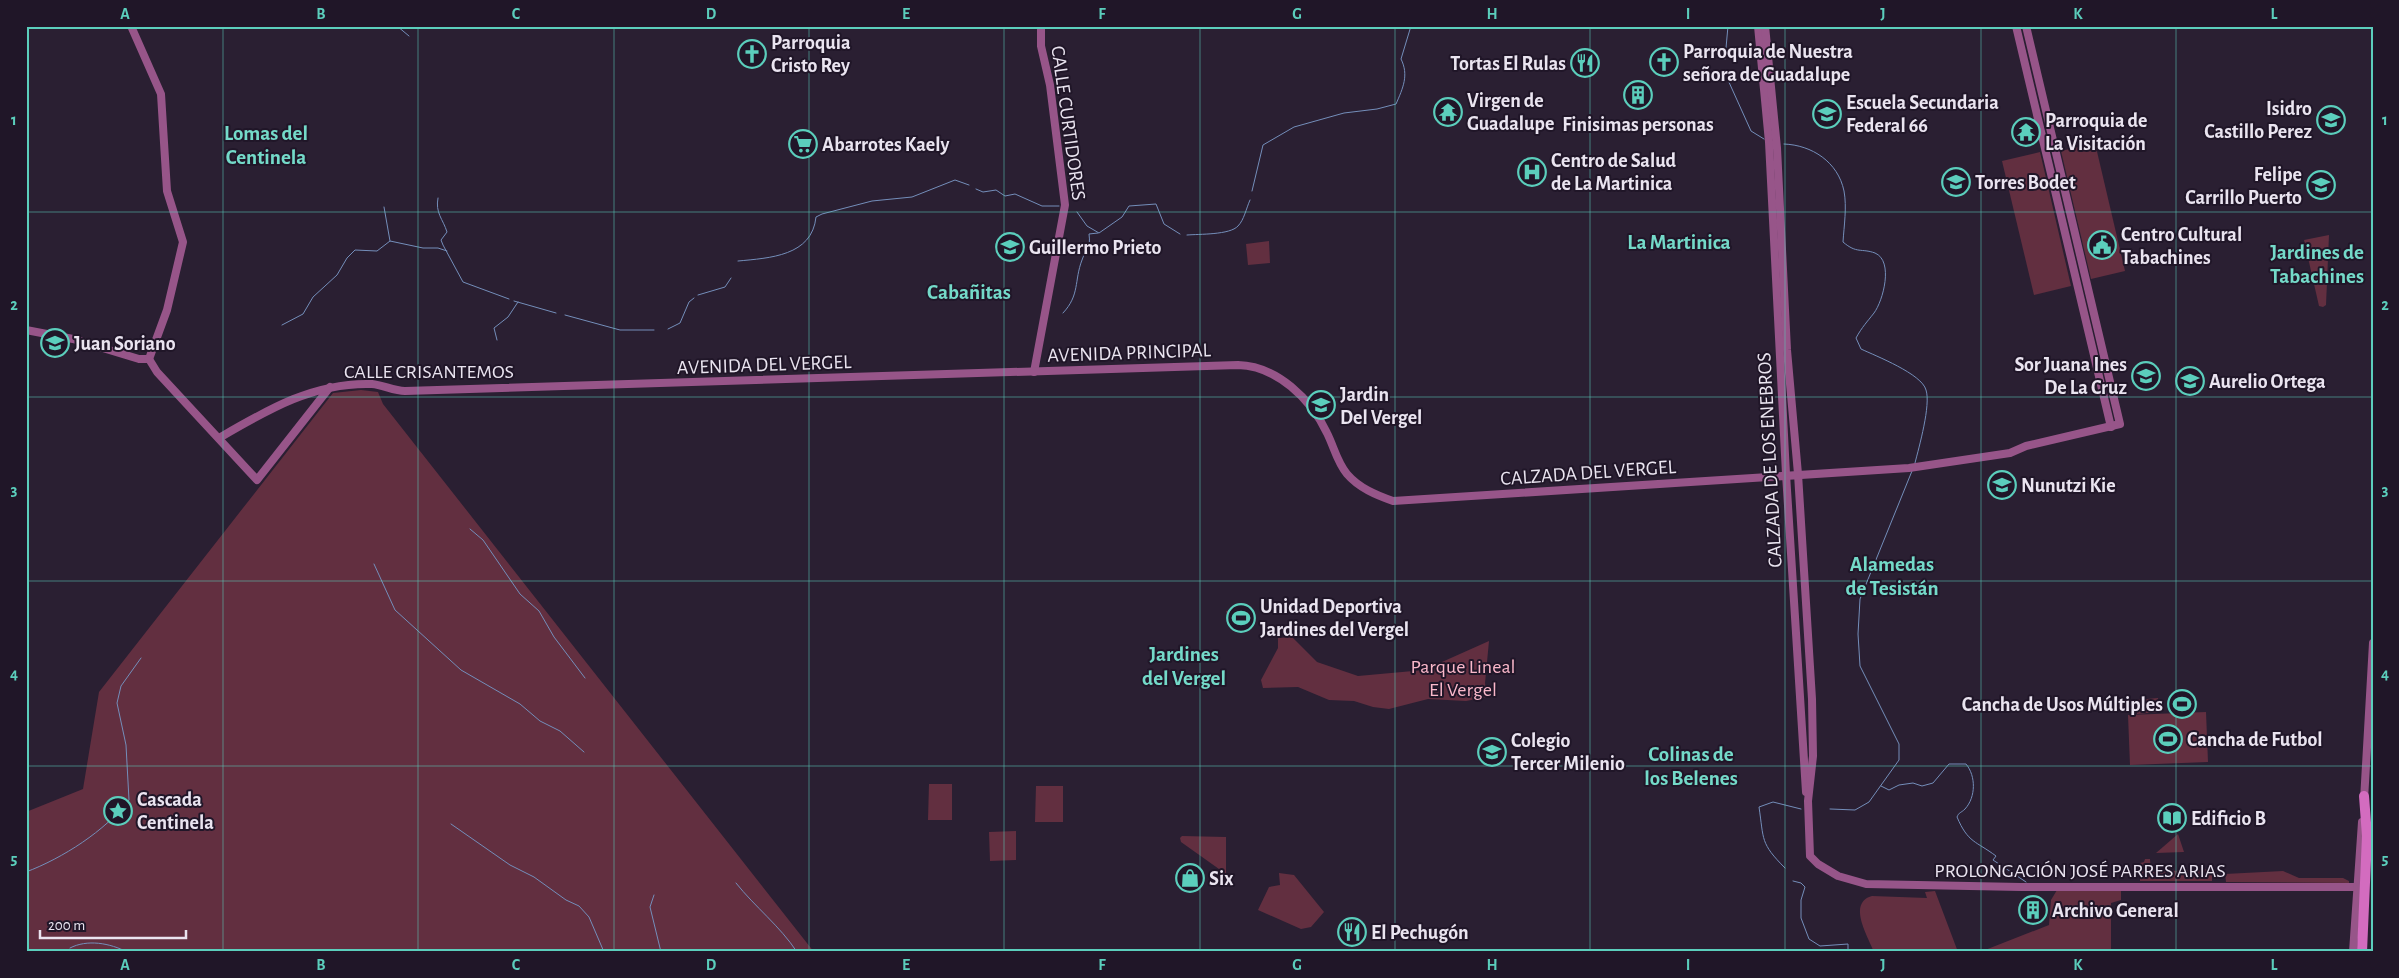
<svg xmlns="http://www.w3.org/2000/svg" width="2399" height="978" font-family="'Alegreya Sans',sans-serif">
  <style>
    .green { fill: #622f40 }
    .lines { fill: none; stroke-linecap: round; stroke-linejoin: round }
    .stream { stroke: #748eba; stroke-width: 1 }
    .secondary { stroke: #975589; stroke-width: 8 }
    .highway { stroke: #d36cbf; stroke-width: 10 }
    .grid { fill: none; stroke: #5bcebc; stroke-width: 1; stroke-opacity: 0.55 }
    .labels { text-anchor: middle; stroke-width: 4; stroke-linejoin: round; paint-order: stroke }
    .poi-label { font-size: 20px; font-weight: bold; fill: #eae4f0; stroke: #201628; text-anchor: start }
    .street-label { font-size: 20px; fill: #eae4f0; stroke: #201628 }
    .park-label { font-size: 20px; fill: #fab8ca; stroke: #201628 }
    .neighbourhood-label { font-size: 21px; font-weight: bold; fill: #74dac9; stroke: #201628 }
    .neatline { fill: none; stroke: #5bcebc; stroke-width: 2 }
    .grid-label { font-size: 16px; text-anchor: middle; font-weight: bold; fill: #5bcebc }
  </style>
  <rect width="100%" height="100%" fill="#2a1f32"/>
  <g class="green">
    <path d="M 2095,143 L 2125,271 L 2091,279 L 2061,151 Z"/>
    <path d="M 2040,152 L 2071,286 L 2034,295 L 2002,161 Z"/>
    <path d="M 2329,235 L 2326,305 L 2323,307 L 2319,306 L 2304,240 Z"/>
    <path d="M 1269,241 L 1270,263 L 1248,265 L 1246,244 Z"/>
    <path d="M 361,390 L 378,392 L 383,404 L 814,952 L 26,952 L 26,812 L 83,789 L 99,692 L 333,393 Z"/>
    <path d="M 1251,606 L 1255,621 L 1229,626 L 1226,611 Z"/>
    <path d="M 1292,637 L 1317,662 L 1358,676 L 1424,670 L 1489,641 L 1485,683 L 1487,697 L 1466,701 L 1428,699 L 1389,709 L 1373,707 L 1354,701 L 1329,700 L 1298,687 L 1263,688 L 1261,680 L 1278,648 L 1278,638 Z"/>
    <path d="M 2193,697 L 2194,710 L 2171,712 L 2171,698 Z"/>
    <path d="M 2158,698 L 2159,712 L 2137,714 L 2136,700 Z"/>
    <path d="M 2206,712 L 2208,762 L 2130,765 L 2128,715 Z"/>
    <path d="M 929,784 L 952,784 L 952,820 L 928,820 Z"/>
    <path d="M 1036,786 L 1063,786 L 1063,822 L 1035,822 Z"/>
    <path d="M 1016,831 L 1016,860 L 990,861 L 989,832 Z"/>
    <path d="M 2178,834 L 2184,852 L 2156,853 Z"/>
    <path d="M 1182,836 L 1226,837 L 1226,874 L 1181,842 L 1180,838 Z"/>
    <path d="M 2145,859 L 2150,859 L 2151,872 L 2212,869 L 2212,881 L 2140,881 L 2140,863 L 2144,862 Z"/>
    <path d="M 2283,871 L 2299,878 L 2343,878 L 2349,881 L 2349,883 L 2226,882 L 2225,874 Z"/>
    <path d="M 1279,873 L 1294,875 L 1324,912 L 1311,927 L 1301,929 L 1258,910 L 1269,887 L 1280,885 Z"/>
    <path d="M 2057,890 L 2121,890 L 2121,900 L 2111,903 L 2111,952 L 1980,952 L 2049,925 L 2051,900 Z"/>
    <path d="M 1935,891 L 1958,952 L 1874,952 C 1868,936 1847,903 1872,896 L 1927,898 L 1925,892 Z"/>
  </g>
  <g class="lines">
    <g class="stream">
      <path d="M 397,26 L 409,36"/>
      <path d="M 1725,59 L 1728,26"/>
      <path d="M 1728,80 L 1751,131 L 1764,139"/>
      <path d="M 1784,144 C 1812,145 1838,162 1844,191 C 1847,207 1844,226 1843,242 C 1857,254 1861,248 1875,253 C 1894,261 1883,301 1874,313 C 1867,322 1862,327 1856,338 L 1861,349 C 1876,356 1922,374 1926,390 C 1931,405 1919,447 1915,463"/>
      <path d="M 976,189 L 983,192 L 996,190 L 1005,196 L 1015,194 L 1042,206 L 1059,206"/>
      <path d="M 1252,191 L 1263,145 L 1294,127 L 1344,113 L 1377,109 L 1396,104 C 1403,88 1409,75 1401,59 L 1411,26"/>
      <path d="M 438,198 C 435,213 443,219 447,232 L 441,240 L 443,245 L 463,282 L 509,299"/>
      <path d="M 384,207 L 390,241"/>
      <path d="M 1077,212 L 1087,226 L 1099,233 L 1122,217 L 1129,206 L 1156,204 L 1164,224 L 1180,234"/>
      <path d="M 1187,235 C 1199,234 1230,235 1238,226 C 1244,220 1246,209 1250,200"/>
      <path d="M 738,261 C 770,258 812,256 816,217 L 822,214 L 872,201 L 912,197 L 955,180 L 969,185"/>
      <path d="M 698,295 L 725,287 L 731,278"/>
      <path d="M 514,301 L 556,313"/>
      <path d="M 1063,313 C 1080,295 1074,281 1082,260 C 1086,248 1091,249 1089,234 L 1098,233"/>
      <path d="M 565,315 L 620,330 L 654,330"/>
      <path d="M 282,325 L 303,314 L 313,297 L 337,275 L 347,258 L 355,250 L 377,251 L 390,241 L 423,248 L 438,248 L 447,251"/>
      <path d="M 668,329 L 680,323 L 689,302 L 694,298"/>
      <path d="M 497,340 L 494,328 L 508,317 L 518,302"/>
      <path d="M 470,529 L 483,540 L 520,594 L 539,611 L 554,637 L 585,678"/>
      <path d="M 374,564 L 395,610 L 461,670 L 520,704 L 540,721 L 560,731 L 584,752"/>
      <path d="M 1881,786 L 1889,790 L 1899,785 L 1913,783 L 1922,786 L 1933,783 L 1949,764 L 1966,764 C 1976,776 1976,797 1965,809 C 1961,813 1959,812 1957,817 C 1968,843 1976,841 1996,856 L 1993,860 L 2026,882"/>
      <path d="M 1830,809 L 1855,810 L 1869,802 L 1899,760 L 1899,744 L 1860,666 L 1858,634 L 1860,599 L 1912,471"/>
      <path d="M 451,824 L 510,865 L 534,877 L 566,900 L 579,906 L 589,917 L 604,952"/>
      <path d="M 1785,868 C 1760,843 1764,840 1759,807 L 1773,802 L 1801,809"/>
      <path d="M 26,872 C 63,858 105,831 129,800 L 126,745 L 117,703 L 121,686 L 141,658"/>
      <path d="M 1793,881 L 1801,883 L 1805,887 L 1801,900 L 1801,918 L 1809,939 L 1820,946 L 1848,944 L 1848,952"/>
      <path d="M 736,883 C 755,907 780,926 797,952"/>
      <path d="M 654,895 L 650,907 L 661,952"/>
      <path d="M 70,948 C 87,939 110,943 127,952"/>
      <path d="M 840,952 L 851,950"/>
    </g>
    <g class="secondary">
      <path d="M 131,26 L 161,94 L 167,191 L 183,242 L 167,310 L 149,359"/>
      <path d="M 1758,26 L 1769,142 L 1786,474 L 1806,792"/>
      <path d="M 1765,26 L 1777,148 L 1787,350 L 1798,474 L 1812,699 L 1813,756 L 1808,801 L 1810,856 L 1818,864 L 1838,876 L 1866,884 L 2021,887 L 2358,887"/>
      <path d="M 2016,26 L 2111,427"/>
      <path d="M 26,330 L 73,339 L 139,359 L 149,359"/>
      <path d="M 149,359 L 157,372 L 257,480 L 330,387"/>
      <path d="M 1034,372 L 1065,205 L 1050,85 L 1041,46 L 1041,26"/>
      <path d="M 219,438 C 267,410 314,382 372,384 C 383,385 394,391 405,391 L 1238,365 C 1277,366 1311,399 1327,433 C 1334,447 1337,462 1347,474 C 1359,488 1376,495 1393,501 L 1909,468 L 2010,453 L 2026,446 L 2120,424 L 2026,26"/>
      <path d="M 2364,800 L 2373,643"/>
      <path d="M 2353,952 L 2362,822"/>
    </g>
    <path class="highway" d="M 2362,952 L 2367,836 L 2364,796"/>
  </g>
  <path class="grid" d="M 223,26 L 223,952M 418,26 L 418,952M 614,26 L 614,952M 809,26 L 809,952M 1004,26 L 1004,952M 1200,26 L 1200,952M 1395,26 L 1395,952M 1590,26 L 1590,952M 1785,26 L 1785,952M 1981,26 L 1981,952M 2176,26 L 2176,952M 26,212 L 2373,212M 26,397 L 2373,397M 26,581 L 2373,581M 26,766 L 2373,766"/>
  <defs>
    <symbol id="church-ring" viewBox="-11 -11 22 22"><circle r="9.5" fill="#201628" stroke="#5bcebc" stroke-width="1.5"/><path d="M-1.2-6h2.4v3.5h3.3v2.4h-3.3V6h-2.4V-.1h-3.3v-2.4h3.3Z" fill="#5bcebc"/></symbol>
    <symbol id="restaurant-ring" viewBox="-11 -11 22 22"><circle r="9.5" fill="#201628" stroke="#5bcebc" stroke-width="1.5"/><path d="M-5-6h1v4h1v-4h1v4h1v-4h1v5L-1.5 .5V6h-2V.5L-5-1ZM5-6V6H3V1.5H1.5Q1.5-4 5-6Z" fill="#5bcebc"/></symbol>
    <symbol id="building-ring" viewBox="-11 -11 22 22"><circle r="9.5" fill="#201628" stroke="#5bcebc" stroke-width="1.5"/><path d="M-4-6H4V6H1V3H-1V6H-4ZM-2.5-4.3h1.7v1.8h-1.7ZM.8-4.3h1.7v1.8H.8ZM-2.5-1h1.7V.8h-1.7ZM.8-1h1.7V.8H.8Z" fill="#5bcebc"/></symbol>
    <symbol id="temple-ring" viewBox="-11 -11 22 22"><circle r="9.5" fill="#201628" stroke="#5bcebc" stroke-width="1.5"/><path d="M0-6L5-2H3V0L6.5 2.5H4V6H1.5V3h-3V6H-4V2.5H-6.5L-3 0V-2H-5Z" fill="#5bcebc"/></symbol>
    <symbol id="school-ring" viewBox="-11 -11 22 22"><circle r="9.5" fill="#201628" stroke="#5bcebc" stroke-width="1.5"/><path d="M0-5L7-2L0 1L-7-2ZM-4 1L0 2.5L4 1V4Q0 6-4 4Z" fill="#5bcebc"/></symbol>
    <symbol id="supermarket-ring" viewBox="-11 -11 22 22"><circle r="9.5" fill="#201628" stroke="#5bcebc" stroke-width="1.5"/><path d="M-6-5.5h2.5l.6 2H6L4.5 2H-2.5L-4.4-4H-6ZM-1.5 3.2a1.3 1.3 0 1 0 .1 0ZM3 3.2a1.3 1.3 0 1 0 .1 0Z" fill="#5bcebc"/></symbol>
    <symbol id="hospital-ring" viewBox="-11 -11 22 22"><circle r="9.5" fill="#201628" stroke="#5bcebc" stroke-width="1.5"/><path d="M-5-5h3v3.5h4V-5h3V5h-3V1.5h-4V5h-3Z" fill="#5bcebc"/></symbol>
    <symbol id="civic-ring" viewBox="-11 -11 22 22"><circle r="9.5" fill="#201628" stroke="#5bcebc" stroke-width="1.5"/><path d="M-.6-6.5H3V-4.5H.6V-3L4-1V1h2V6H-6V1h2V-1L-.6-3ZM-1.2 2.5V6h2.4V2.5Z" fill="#5bcebc"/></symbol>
    <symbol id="stadium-ring" viewBox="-11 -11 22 22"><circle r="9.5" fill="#201628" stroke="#5bcebc" stroke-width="1.5"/><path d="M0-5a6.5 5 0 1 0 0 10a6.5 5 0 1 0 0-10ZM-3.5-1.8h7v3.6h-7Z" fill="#5bcebc"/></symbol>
    <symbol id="sight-ring" viewBox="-11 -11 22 22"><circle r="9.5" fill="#201628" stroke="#5bcebc" stroke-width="1.5"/><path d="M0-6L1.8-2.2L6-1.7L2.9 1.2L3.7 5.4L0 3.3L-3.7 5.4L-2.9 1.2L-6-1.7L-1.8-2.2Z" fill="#5bcebc"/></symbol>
    <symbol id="library-ring" viewBox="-11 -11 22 22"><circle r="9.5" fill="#201628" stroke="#5bcebc" stroke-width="1.5"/><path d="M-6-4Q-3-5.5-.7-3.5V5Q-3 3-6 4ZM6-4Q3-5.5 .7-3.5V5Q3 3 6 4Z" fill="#5bcebc"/></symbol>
    <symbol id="shop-ring" viewBox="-11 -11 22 22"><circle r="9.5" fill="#201628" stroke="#5bcebc" stroke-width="1.5"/><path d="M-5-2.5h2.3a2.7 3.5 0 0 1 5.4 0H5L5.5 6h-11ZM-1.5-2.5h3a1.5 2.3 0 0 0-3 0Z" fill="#5bcebc"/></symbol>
  </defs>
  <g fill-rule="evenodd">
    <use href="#church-ring" x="736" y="38" width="32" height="32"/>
    <use href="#church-ring" x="1648" y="46" width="32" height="32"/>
    <use href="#restaurant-ring" x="1569" y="47" width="32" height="32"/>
    <use href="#building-ring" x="1622" y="79" width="32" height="32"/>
    <use href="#temple-ring" x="1432" y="96" width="32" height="32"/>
    <use href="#school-ring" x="1811" y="98" width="32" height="32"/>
    <use href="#school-ring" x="2315" y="104" width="32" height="32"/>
    <use href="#temple-ring" x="2010" y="116" width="32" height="32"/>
    <use href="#supermarket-ring" x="787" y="128" width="32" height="32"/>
    <use href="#hospital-ring" x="1516" y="156" width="32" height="32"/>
    <use href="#school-ring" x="1940" y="166" width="32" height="32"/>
    <use href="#school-ring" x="2305" y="169" width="32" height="32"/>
    <use href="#civic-ring" x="2086" y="229" width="32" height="32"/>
    <use href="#school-ring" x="994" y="231" width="32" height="32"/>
    <use href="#school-ring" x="39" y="327" width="32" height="32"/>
    <use href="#school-ring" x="2130" y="360" width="32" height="32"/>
    <use href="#school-ring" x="2174" y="365" width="32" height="32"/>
    <use href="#school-ring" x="1305" y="389" width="32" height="32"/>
    <use href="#school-ring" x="1986" y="469" width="32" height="32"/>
    <use href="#stadium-ring" x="1225" y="602" width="32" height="32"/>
    <use href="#stadium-ring" x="2166" y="688" width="32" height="32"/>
    <use href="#stadium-ring" x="2152" y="723" width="32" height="32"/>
    <use href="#school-ring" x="1476" y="736" width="32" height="32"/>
    <use href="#sight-ring" x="102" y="795" width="32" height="32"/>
    <use href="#library-ring" x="2156" y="802" width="32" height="32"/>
    <use href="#shop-ring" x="1174" y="862" width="32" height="32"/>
    <use href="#building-ring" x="2017" y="894" width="32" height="32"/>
    <use href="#restaurant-ring" x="1336" y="916" width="32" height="32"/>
  </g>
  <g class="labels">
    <g class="poi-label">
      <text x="771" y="49">Parroquia<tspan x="771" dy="23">Cristo Rey</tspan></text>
      <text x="1683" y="58">Parroquia de Nuestra<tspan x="1683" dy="23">señora de Guadalupe</tspan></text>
      <text x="1566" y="70" text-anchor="end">Tortas El Rulas</text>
      <text x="1467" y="107">Virgen de<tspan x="1467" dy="23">Guadalupe</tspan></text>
      <text x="1846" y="109">Escuela Secundaria<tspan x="1846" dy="23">Federal 66</tspan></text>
      <text x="2312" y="115" text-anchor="end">Isidro<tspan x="2312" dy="23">Castillo Perez</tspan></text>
      <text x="2045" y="127">Parroquia de<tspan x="2045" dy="23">La Visitación</tspan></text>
      <text x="1638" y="131" text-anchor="middle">Finisimas personas</text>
      <text x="822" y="151">Abarrotes Kaely</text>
      <text x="1551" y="167">Centro de Salud<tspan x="1551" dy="23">de La Martinica</tspan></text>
      <text x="2302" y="181" text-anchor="end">Felipe<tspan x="2302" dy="23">Carrillo Puerto</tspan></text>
      <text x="1975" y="189">Torres Bodet</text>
      <text x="2121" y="241">Centro Cultural<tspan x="2121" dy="23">Tabachines</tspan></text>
      <text x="1029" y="254">Guillermo Prieto</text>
      <text x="74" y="350">Juan Soriano</text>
      <text x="2127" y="371" text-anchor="end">Sor Juana Ines<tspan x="2127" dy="23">De La Cruz</tspan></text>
      <text x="2209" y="388">Aurelio Ortega</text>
      <text x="1340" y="401">Jardin<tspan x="1340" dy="23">Del Vergel</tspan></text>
      <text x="2021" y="492">Nunutzi Kie</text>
      <text x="1260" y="613">Unidad Deportiva<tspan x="1260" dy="23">Jardines del Vergel</tspan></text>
      <text x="2163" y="711" text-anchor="end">Cancha de Usos Múltiples</text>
      <text x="2187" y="746">Cancha de Futbol</text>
      <text x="1511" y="747">Colegio<tspan x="1511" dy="23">Tercer Milenio</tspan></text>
      <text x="137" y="806">Cascada<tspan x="137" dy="23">Centinela</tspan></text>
      <text x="2191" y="825">Edificio B</text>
      <text x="1209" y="885">Six</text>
      <text x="2052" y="917">Archivo General</text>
      <text x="1371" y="939">El Pechugón</text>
    </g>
    <g class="street-label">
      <text transform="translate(1069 123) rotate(82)" y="7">CALLE CURTIDORES</text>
      <text transform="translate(1129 352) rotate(-2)" y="7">AVENIDA PRINCIPAL</text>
      <text transform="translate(764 364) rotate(-2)" y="7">AVENIDA DEL VERGEL</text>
      <text x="429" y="378">CALLE CRISANTEMOS</text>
      <text transform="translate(1769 460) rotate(-93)" y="7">CALZADA DE LOS ENEBROS</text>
      <text transform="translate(1588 472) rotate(-4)" y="7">CALZADA DEL VERGEL</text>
      <text x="2080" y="877">PROLONGACIÓN JOSÉ PARRES ARIAS</text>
    </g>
    <g class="park-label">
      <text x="1463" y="673">Parque Lineal<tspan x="1463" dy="23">El Vergel</tspan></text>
    </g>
    <g class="neighbourhood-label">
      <text x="266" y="140">Lomas del<tspan x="266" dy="24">Centinela</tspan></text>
      <text x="1679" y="249">La Martinica</text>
      <text x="2317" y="259">Jardines de<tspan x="2317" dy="24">Tabachines</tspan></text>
      <text x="969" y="299">Cabañitas</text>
      <text x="1892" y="571">Alamedas<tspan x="1892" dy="24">de Tesistán</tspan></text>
      <text x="1184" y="661">Jardines<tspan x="1184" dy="24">del Vergel</tspan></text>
      <text x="1691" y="761">Colinas de<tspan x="1691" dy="24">los Belenes</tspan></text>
    </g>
  </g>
  <rect width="2399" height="978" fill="none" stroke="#201628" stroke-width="55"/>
  <path d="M40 930v8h146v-8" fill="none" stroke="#eae4f0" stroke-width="2.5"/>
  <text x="48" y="930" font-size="15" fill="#eae4f0" stroke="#201628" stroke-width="4" paint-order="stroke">200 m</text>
  <rect x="28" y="28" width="2344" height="922" class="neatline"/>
  <g class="grid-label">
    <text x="125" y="19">A</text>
    <text x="321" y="19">B</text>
    <text x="516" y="19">C</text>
    <text x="711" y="19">D</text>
    <text x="906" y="19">E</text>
    <text x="1102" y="19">F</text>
    <text x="1297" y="19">G</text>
    <text x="1492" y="19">H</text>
    <text x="1688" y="19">I</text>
    <text x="1883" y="19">J</text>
    <text x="2078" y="19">K</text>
    <text x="2274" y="19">L</text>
    <text x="14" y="125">1</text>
    <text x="2385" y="125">1</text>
    <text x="14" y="310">2</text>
    <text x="2385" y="310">2</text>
    <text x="14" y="495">3</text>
    <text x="2385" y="495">3</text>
    <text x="14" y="679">4</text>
    <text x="2385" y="679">4</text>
    <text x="14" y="864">5</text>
    <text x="2385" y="864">5</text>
    <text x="125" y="970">A</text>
    <text x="321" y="970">B</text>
    <text x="516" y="970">C</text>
    <text x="711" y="970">D</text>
    <text x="906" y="970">E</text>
    <text x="1102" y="970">F</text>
    <text x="1297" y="970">G</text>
    <text x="1492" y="970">H</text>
    <text x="1688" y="970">I</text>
    <text x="1883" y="970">J</text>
    <text x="2078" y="970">K</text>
    <text x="2274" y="970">L</text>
  </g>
</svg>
